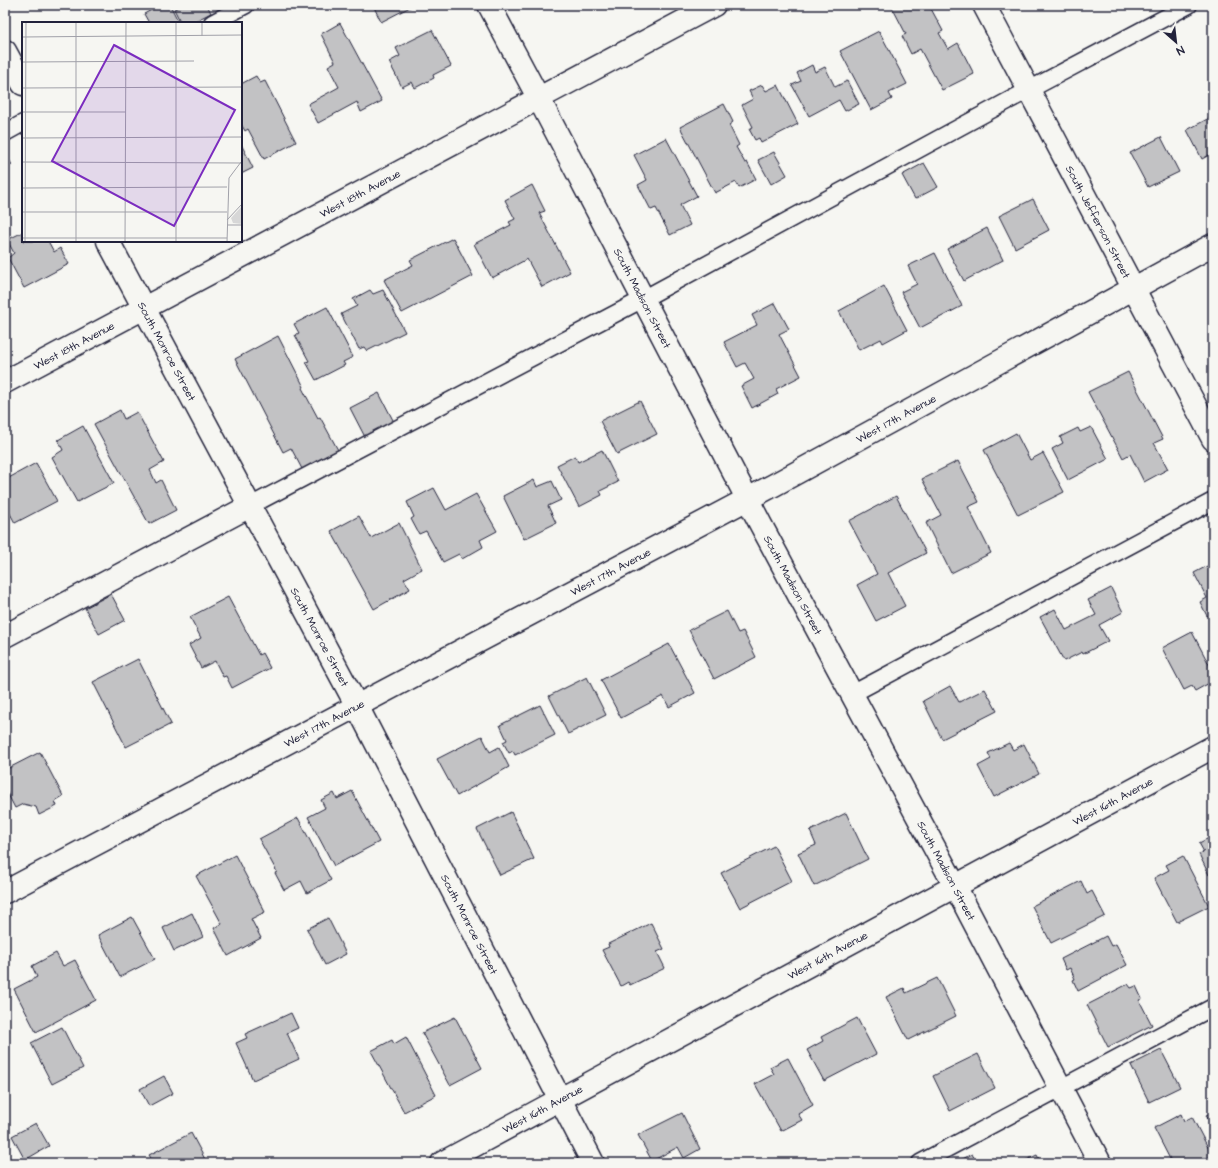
<svg xmlns="http://www.w3.org/2000/svg" width="1218" height="1168" font-family="'Architects Daughter',sans-serif">
  <style>
    .building { fill: #c2c2c4; stroke: #22223b }
    .lines { fill: none; stroke-linecap: round; stroke-linejoin: round }
    .service-casing { stroke: #22223b; stroke-width: 19 }
    .minor-casing { stroke: #22223b; stroke-width: 25 }
    .service { stroke: #f6f6f2; stroke-width: 16 }
    .minor { stroke: #f6f6f2; stroke-width: 22 }
    .labels { text-anchor: middle; stroke-width: 3; stroke-linejoin: round; paint-order: stroke }
    .street-label { font-size: 11px; fill: #22223b; stroke: #f6f6f2 }
    .inset-road { fill: none; stroke: #a1a1a9; stroke-width: 1 }
    .view { fill: #7b2cbf; fill-opacity: 0.15; stroke: #7b2cbf; stroke-width: 2 }
    .inset-edge { fill: none; stroke: #22223b; stroke-width: 2 }
  </style>
  <rect width="100%" height="100%" fill="#f6f6f2"/>
  <filter id="ink" filterUnits="userSpaceOnUse"><feTurbulence type="fractalNoise" baseFrequency=".025" numOctaves="2"/><feDisplacementMap in="SourceGraphic" scale="8" xChannelSelector="R" yChannelSelector="G"/><feConvolveMatrix kernelMatrix="1 2 1 2 8 2 1 2 1" color-interpolation-filters="sRGB"/></filter>
  <g filter="url(#ink)">
    <g class="building">
      <path d="M 154,5 L 170,5 L 179,23 L 149,23 L 144,14 L 155,8 Z"/>
      <path d="M 183,5 L 207,5 L 211,13 L 191,23 L 181,23 L 174,9 Z"/>
      <path d="M 373,5 L 414,5 L 381,22 Z"/>
      <path d="M 896,5 L 929,5 L 943,31 L 939,33 L 948,49 L 958,43 L 974,74 L 942,90 L 920,49 L 911,54 L 902,36 L 906,34 L 892,7 Z"/>
      <path d="M 340,23 L 382,101 L 361,112 L 357,102 L 318,123 L 308,104 L 339,87 L 328,66 L 335,62 L 321,34 Z"/>
      <path d="M 432,30 L 451,66 L 433,75 L 434,78 L 415,88 L 412,82 L 402,87 L 389,62 L 400,56 L 396,48 Z"/>
      <path d="M 879,31 L 907,84 L 889,93 L 892,99 L 871,110 L 840,51 Z"/>
      <path d="M 812,65 L 815,72 L 825,67 L 835,87 L 847,81 L 859,104 L 845,111 L 839,100 L 809,116 L 792,85 L 801,81 L 797,73 Z"/>
      <path d="M 256,76 L 260,83 L 265,81 L 296,142 L 264,159 L 248,129 L 245,131 L 241,124 L 241,84 Z"/>
      <path d="M 762,85 L 766,91 L 778,85 L 798,124 L 761,143 L 759,138 L 755,140 L 749,129 L 753,127 L 742,105 L 753,99 L 749,91 Z"/>
      <path d="M 724,104 L 733,122 L 729,125 L 739,145 L 736,147 L 745,163 L 747,162 L 756,179 L 739,188 L 736,182 L 715,193 L 680,127 Z"/>
      <path d="M 1213,116 L 1213,153 L 1202,159 L 1187,130 Z"/>
      <path d="M 1161,137 L 1179,172 L 1148,187 L 1130,153 Z"/>
      <path d="M 666,138 L 697,196 L 680,205 L 690,225 L 670,235 L 656,208 L 651,210 L 638,185 L 647,180 L 634,155 Z"/>
      <path d="M 241,144 L 253,168 L 241,174 Z"/>
      <path d="M 5,152 L 12,165 L 5,169 Z"/>
      <path d="M 774,152 L 787,175 L 771,184 L 758,160 Z"/>
      <path d="M 924,163 L 938,187 L 915,199 L 902,175 Z"/>
      <path d="M 532,185 L 545,211 L 539,213 L 570,272 L 542,287 L 527,259 L 492,278 L 474,244 L 511,225 L 509,222 L 515,219 L 505,200 Z"/>
      <path d="M 1033,199 L 1049,230 L 1015,248 L 999,216 Z"/>
      <path d="M 987,228 L 1003,260 L 964,281 L 947,249 Z"/>
      <path d="M 23,232 L 23,241 L 48,241 L 54,252 L 60,248 L 69,264 L 24,288 L 8,258 L 14,253 L 7,240 Z"/>
      <path d="M 453,238 L 473,276 L 402,313 L 384,280 L 413,265 L 410,260 Z"/>
      <path d="M 935,253 L 962,306 L 920,328 L 901,292 L 917,284 L 908,266 Z"/>
      <path d="M 884,286 L 907,330 L 883,343 L 881,339 L 859,350 L 839,311 Z"/>
      <path d="M 370,290 L 373,294 L 383,290 L 405,332 L 367,351 L 364,347 L 359,349 L 341,314 L 357,306 L 353,299 Z"/>
      <path d="M 775,303 L 789,329 L 779,334 L 801,376 L 776,389 L 778,394 L 752,408 L 741,386 L 754,379 L 745,363 L 737,367 L 724,342 L 757,325 L 752,315 Z"/>
      <path d="M 327,307 L 353,357 L 343,362 L 345,365 L 316,380 L 306,362 L 309,361 L 295,335 L 299,333 L 294,324 Z"/>
      <path d="M 278,336 L 304,387 L 302,388 L 318,418 L 320,417 L 338,450 L 302,469 L 291,448 L 283,452 L 235,359 Z"/>
      <path d="M 1128,372 L 1163,439 L 1154,443 L 1168,469 L 1144,482 L 1130,454 L 1123,458 L 1088,392 Z"/>
      <path d="M 379,393 L 394,422 L 365,437 L 350,408 Z"/>
      <path d="M 640,401 L 657,434 L 617,454 L 600,421 Z"/>
      <path d="M 120,410 L 124,419 L 137,412 L 164,462 L 150,470 L 156,483 L 161,480 L 176,510 L 149,524 L 94,424 Z"/>
      <path d="M 83,426 L 114,483 L 77,502 L 52,457 L 63,450 L 58,440 Z"/>
      <path d="M 1091,427 L 1108,459 L 1068,480 L 1052,449 L 1063,443 L 1060,437 L 1078,428 L 1080,432 Z"/>
      <path d="M 1016,433 L 1030,460 L 1043,453 L 1064,492 L 1018,515 L 984,450 Z"/>
      <path d="M 602,450 L 618,482 L 600,491 L 602,495 L 579,507 L 557,465 L 575,456 L 578,462 Z"/>
      <path d="M 958,461 L 979,502 L 968,507 L 991,553 L 951,573 L 926,523 L 941,515 L 922,479 Z"/>
      <path d="M 36,463 L 57,501 L 15,523 L 5,504 L 5,480 Z"/>
      <path d="M 534,480 L 537,487 L 552,481 L 561,500 L 548,506 L 556,523 L 524,539 L 503,496 Z"/>
      <path d="M 434,488 L 446,510 L 476,494 L 497,531 L 480,540 L 483,547 L 462,559 L 459,554 L 443,562 L 426,531 L 419,534 L 411,519 L 414,517 L 407,502 Z"/>
      <path d="M 896,496 L 926,553 L 888,573 L 905,606 L 876,621 L 857,585 L 877,574 L 849,521 Z"/>
      <path d="M 359,516 L 371,538 L 399,523 L 422,569 L 404,579 L 410,589 L 374,609 L 331,531 Z"/>
      <path d="M 1213,563 L 1213,619 L 1210,614 L 1207,616 L 1200,602 L 1207,598 L 1194,573 Z"/>
      <path d="M 1111,588 L 1123,612 L 1099,625 L 1108,641 L 1083,654 L 1082,652 L 1064,661 L 1040,617 L 1055,609 L 1066,630 L 1096,615 L 1088,600 Z"/>
      <path d="M 111,594 L 125,620 L 99,634 L 85,608 Z"/>
      <path d="M 228,597 L 259,655 L 262,653 L 270,668 L 232,688 L 226,676 L 223,677 L 215,661 L 201,668 L 189,645 L 201,638 L 190,617 Z"/>
      <path d="M 727,611 L 738,633 L 743,631 L 756,657 L 714,679 L 689,630 Z"/>
      <path d="M 1192,632 L 1213,672 L 1213,681 L 1195,691 L 1192,686 L 1184,690 L 1162,648 Z"/>
      <path d="M 669,644 L 695,693 L 669,707 L 663,696 L 621,718 L 601,680 Z"/>
      <path d="M 138,659 L 171,724 L 126,747 L 93,682 Z"/>
      <path d="M 587,677 L 606,715 L 568,734 L 549,696 Z"/>
      <path d="M 950,686 L 959,702 L 985,689 L 997,711 L 942,739 L 923,701 Z"/>
      <path d="M 540,705 L 555,735 L 515,755 L 513,751 L 509,753 L 503,742 L 507,740 L 500,725 Z"/>
      <path d="M 482,736 L 490,752 L 499,747 L 509,767 L 457,796 L 437,759 Z"/>
      <path d="M 1009,743 L 1013,750 L 1024,744 L 1039,774 L 994,797 L 978,766 L 991,759 L 988,753 Z"/>
      <path d="M 40,752 L 63,796 L 55,801 L 57,806 L 39,815 L 36,807 L 23,804 L 15,808 L 5,789 L 5,770 Z"/>
      <path d="M 352,791 L 379,842 L 334,866 L 308,817 L 325,808 L 321,800 L 334,793 L 337,799 Z"/>
      <path d="M 511,812 L 534,859 L 500,875 L 477,829 Z"/>
      <path d="M 846,813 L 868,859 L 814,886 L 798,853 L 816,845 L 810,831 Z"/>
      <path d="M 298,818 L 331,880 L 307,893 L 301,881 L 284,890 L 275,873 L 277,872 L 259,839 Z"/>
      <path d="M 1213,836 L 1213,873 L 1209,875 L 1199,854 L 1204,852 L 1199,843 Z"/>
      <path d="M 774,846 L 792,881 L 740,908 L 721,873 Z"/>
      <path d="M 235,855 L 265,912 L 251,919 L 261,938 L 228,956 L 214,928 L 222,924 L 196,876 Z"/>
      <path d="M 1183,856 L 1209,906 L 1177,922 L 1154,878 L 1169,870 L 1166,865 Z"/>
      <path d="M 1081,881 L 1087,894 L 1092,891 L 1105,916 L 1051,943 L 1032,906 Z"/>
      <path d="M 192,913 L 203,937 L 174,951 L 163,928 Z"/>
      <path d="M 132,917 L 155,959 L 120,977 L 98,935 Z"/>
      <path d="M 328,918 L 346,954 L 325,965 L 307,929 Z"/>
      <path d="M 651,923 L 664,949 L 657,952 L 665,968 L 630,985 L 628,982 L 621,986 L 602,950 L 609,947 L 608,944 Z"/>
      <path d="M 1106,936 L 1111,946 L 1116,944 L 1127,965 L 1078,991 L 1073,980 L 1075,979 L 1070,968 L 1066,970 L 1061,959 Z"/>
      <path d="M 56,953 L 63,966 L 75,960 L 96,1000 L 36,1032 L 14,989 L 37,977 L 32,966 Z"/>
      <path d="M 937,978 L 956,1016 L 908,1040 L 886,997 L 904,988 L 906,993 Z"/>
      <path d="M 1128,984 L 1131,988 L 1136,986 L 1142,999 L 1139,1000 L 1152,1025 L 1108,1047 L 1087,1005 Z"/>
      <path d="M 291,1013 L 298,1028 L 287,1033 L 299,1059 L 253,1080 L 236,1043 L 247,1038 L 245,1034 Z"/>
      <path d="M 455,1017 L 482,1068 L 450,1085 L 422,1033 Z"/>
      <path d="M 857,1018 L 876,1054 L 824,1081 L 807,1050 L 823,1041 L 821,1037 Z"/>
      <path d="M 62,1027 L 83,1068 L 52,1084 L 31,1043 Z"/>
      <path d="M 406,1037 L 436,1095 L 404,1112 L 371,1051 L 392,1040 L 394,1044 Z"/>
      <path d="M 1161,1050 L 1180,1087 L 1149,1102 L 1131,1065 Z"/>
      <path d="M 978,1054 L 995,1088 L 950,1111 L 933,1076 Z"/>
      <path d="M 788,1058 L 813,1105 L 798,1114 L 802,1120 L 781,1131 L 755,1084 L 774,1074 L 770,1067 Z"/>
      <path d="M 164,1076 L 173,1093 L 149,1106 L 140,1089 Z"/>
      <path d="M 1213,1112 L 1213,1128 L 1206,1115 Z"/>
      <path d="M 682,1113 L 700,1149 L 684,1158 L 678,1147 L 652,1161 L 638,1135 Z"/>
      <path d="M 1181,1114 L 1184,1121 L 1192,1117 L 1213,1157 L 1213,1163 L 1172,1163 L 1154,1128 Z"/>
      <path d="M 5,1123 L 10,1133 L 5,1135 Z"/>
      <path d="M 36,1123 L 49,1146 L 25,1160 L 12,1136 Z"/>
      <path d="M 191,1133 L 207,1163 L 154,1163 L 149,1155 Z"/>
      <path d="M 972,1154 L 977,1163 L 955,1163 Z"/>
      <path d="M 1037,1155 L 1041,1163 L 1020,1163 Z"/>
    </g>
    <g class="lines">
      <defs>
        <g id="service">
          <path d="M 212,23 L 246,5"/>
          <path d="M 5,133 L 23,123"/>
          <path d="M 250,506 L 643,299 L 1006,102 L 1189,5"/>
          <path d="M 852,694 L 1213,501"/>
          <path d="M 920,1163 L 1213,1007"/>
        </g>
        <g id="minor">
          <path id="s1" d="M 489,5 L 539,99 L 761,525 L 955,886 L 1100,1163"/>
          <path id="s2" d="M 984,5 L 1213,439"/>
          <path d="M 5,51 L 23,84"/>
          <path id="s3" d="M 108,241 L 357,706 L 593,1163"/>
          <path id="s4" d="M 5,382 L 714,5"/>
          <path d="M 5,636 L 250,506"/>
          <path id="s5" d="M 5,892 L 774,485 L 1213,245"/>
          <path id="s6" d="M 442,1163 L 1213,747"/>
        </g>
      </defs>
      <use href="#service" class="service-casing"/>
      <use href="#minor" class="minor-casing"/>
      <use href="#service" class="service"/>
      <use href="#minor" class="minor"/>
    </g>
  </g>
  <g class="labels">
    <g class="street-label">
      <text dy="4" stroke="none"><textPath href="#s4" startOffset="402">West 18th Avenue</textPath></text>
      <text dy="4" stroke="none"><textPath href="#s2" startOffset="245">South Jefferson Street</textPath></text>
      <text dy="4" stroke="none"><textPath href="#s1" startOffset="331">South Madison Street</textPath></text>
      <text dy="4" stroke="none"><textPath href="#s4" startOffset="78">West 18th Avenue</textPath></text>
      <text dy="4" stroke="none"><textPath href="#s3" startOffset="125">South Monroe Street</textPath></text>
      <text dy="4" stroke="none"><textPath href="#s5" startOffset="1009">West 17th Avenue</textPath></text>
      <text dy="4" stroke="none"><textPath href="#s5" startOffset="685">West 17th Avenue</textPath></text>
      <text dy="4" stroke="none"><textPath href="#s1" startOffset="655">South Madison Street</textPath></text>
      <text dy="4" stroke="none"><textPath href="#s3" startOffset="449">South Monroe Street</textPath></text>
      <text dy="4" stroke="none"><textPath href="#s5" startOffset="361">West 17th Avenue</textPath></text>
      <text dy="4" stroke="none"><textPath href="#s6" startOffset="762">West 16th Avenue</textPath></text>
      <text dy="4" stroke="none"><textPath href="#s1" startOffset="979">South Madison Street</textPath></text>
      <text dy="4" stroke="none"><textPath href="#s3" startOffset="773">South Monroe Street</textPath></text>
      <text dy="4" stroke="none"><textPath href="#s6" startOffset="438">West 16th Avenue</textPath></text>
      <text dy="4" stroke="none"><textPath href="#s6" startOffset="114">West 16th Avenue</textPath></text>
    </g>
  </g>
  <g transform="translate(22 22)">
    <rect width="220" height="220" fill="#f6f6f2"/>
    <path d="M 220,184 L 220,202 L 211,201 L 209,196 Z" fill="#d7d7d7"/>
    <path class="inset-road" d="M 154,0 L 154,220M 180,14 L 180,0M 0,15 L 220,13M 0,40 L 172,39M 0,66 L 220,65M 0,90 L 104,90M 0,116 L 220,115M 0,140 L 220,141M 1,166 L 205,165M 0,190 L 205,190M 205,198 L 220,182M 205,203 L 220,203M 0,216 L 205,216M 3,220 L 4,0M 54,220 L 54,0M 103,220 L 104,0M 205,220 L 207,156 L 219,140"/>
    <path class="view" d="M 92,23 L 213,88 L 152,204 L 30,139 Z"/>
    <rect width="220" height="220" class="inset-edge"/>
  </g>
  <rect width="1218" height="1168" fill="none" stroke="#f6f6f2" stroke-width="20"/>
  <rect x="10" y="10" width="1198" height="1148" fill="none" stroke="#22223b" stroke-width="1.5" filter="url(#ink)"/>
  <g transform="translate(1176 42) rotate(152)" stroke="#f6f6f2" stroke-width="3" paint-order="stroke">
  <path d="M0-3L7 15L0 10L-7 15Z" fill="#22223b"/>
  <text y="-6" font-size="11" font-weight="bold" text-anchor="middle" fill="#22223b">N</text>
  </g>
</svg>
